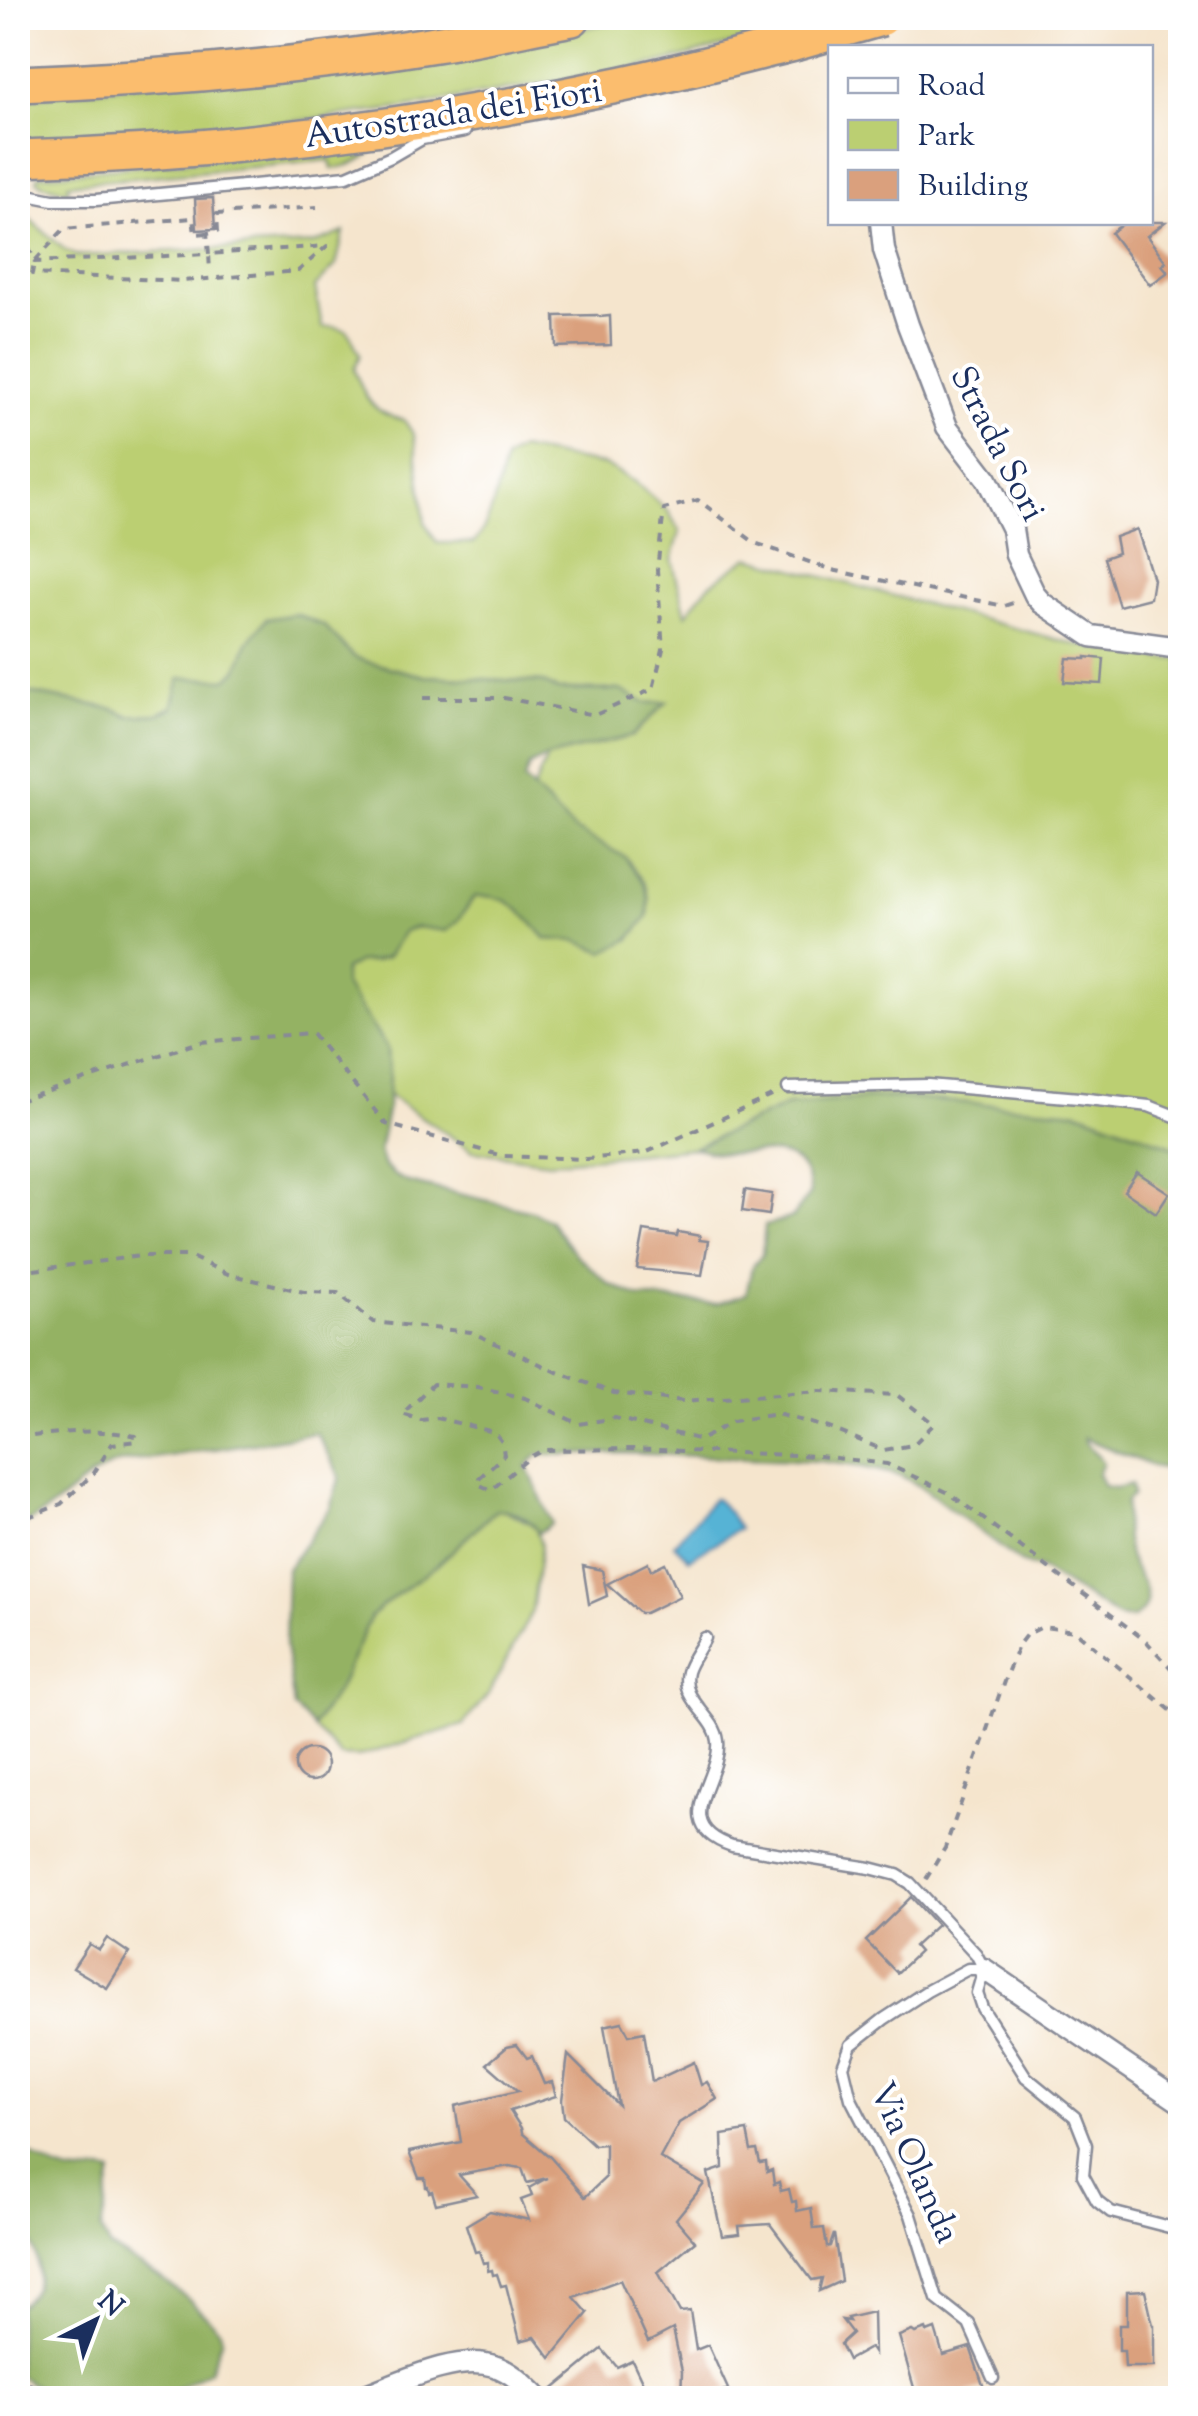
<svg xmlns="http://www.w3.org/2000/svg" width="1198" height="2416" font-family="'Sorts Mill Goudy',serif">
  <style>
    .green { fill: #bbcf72; stroke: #6b7f68; stroke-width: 2.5 }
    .forest { fill: #94b264; stroke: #587061; stroke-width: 2.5 }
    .water { fill: #57b3d5; stroke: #39719a; stroke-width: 2.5 }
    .building { fill: #daa07d }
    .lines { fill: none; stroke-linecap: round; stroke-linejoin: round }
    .service-casing { stroke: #888a96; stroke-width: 15 }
    .minor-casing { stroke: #888a96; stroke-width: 25 }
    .motorway-casing { stroke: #888a96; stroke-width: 40 }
    .path { stroke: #888a96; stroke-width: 4; stroke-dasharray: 8 8; stroke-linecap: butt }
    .service { stroke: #fff; stroke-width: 10 }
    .minor { stroke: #fff; stroke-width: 20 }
    .motorway { stroke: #fbbd6e; stroke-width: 35 }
    .motorway-bridge-casing { stroke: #888a96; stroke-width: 40; stroke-linecap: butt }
    .motorway-bridge { stroke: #fbbd6e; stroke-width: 35 }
    .labels { text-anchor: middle; stroke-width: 8; stroke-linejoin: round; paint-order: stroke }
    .street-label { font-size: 35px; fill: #1b2f5e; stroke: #fff }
  </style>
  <rect width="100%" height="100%" fill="#fff"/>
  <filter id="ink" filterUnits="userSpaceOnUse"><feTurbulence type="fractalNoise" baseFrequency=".01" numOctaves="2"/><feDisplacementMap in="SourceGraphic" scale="20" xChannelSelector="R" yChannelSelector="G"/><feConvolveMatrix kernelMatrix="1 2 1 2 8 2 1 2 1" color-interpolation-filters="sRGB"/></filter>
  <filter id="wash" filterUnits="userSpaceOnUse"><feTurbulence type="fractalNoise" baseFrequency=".0048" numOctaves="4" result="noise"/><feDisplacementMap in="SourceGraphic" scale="40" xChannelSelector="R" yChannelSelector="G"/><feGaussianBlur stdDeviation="2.25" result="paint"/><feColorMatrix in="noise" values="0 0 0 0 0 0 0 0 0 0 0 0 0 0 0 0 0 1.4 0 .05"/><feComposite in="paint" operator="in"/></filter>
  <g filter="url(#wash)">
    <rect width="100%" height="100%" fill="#f5e5cd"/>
    <g class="green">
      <path d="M 630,18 L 787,18 L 791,29 L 656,64 L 403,108 L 223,130 L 18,143 L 18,99 L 571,31 Z"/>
      <path d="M 367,145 L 372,151 C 361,163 347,166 332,169 L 330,160 L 68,184 L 68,191 L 42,184 L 37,180 L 39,175 Z"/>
      <path d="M 18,209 L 65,250 L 77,256 L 313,244 L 344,232 L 336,265 L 315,287 L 322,327 L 336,327 L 348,331 L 360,355 L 354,369 C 366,399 371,413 404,420 L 414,435 L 425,523 L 437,543 L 474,543 C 494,519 496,488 505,459 L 520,449 L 604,465 L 635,482 L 668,511 L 680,532 L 672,560 L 686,614 L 709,585 L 749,557 L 1074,644 L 1155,658 L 1180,659 L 1180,1149 L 1079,1111 L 788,1105 L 693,1148 L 549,1162 L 473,1151 L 315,1047 L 314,1021 L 366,934 L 527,805 L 547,757 L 632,736 L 646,703 L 619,690 L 558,690 L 542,682 L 424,676 L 368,662 L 354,657 L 323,625 L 248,643 L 237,671 L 226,680 L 158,714 L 129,716 L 114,709 L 18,691 Z"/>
      <path d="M 503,1509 L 535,1526 L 541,1546 L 532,1611 L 489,1693 L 463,1725 L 357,1757 L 341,1756 L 313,1727 L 340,1686 L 371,1616 L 392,1598 L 437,1565 L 496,1510 Z"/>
    </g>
    <g class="forest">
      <path d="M 296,614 L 323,625 L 354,657 L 368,662 L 424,676 L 542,682 L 558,690 L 620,690 L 646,703 L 667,702 L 632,736 L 547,757 L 529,766 L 524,780 L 573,829 L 625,857 L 644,882 L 649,899 L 648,916 L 630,939 L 604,952 L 577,941 L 546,939 C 525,916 510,891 474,897 L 458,921 L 446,931 L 417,927 L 404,931 L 387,957 L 372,962 L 358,962 L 344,970 L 344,985 L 387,1048 L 389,1079 L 387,1111 L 379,1151 L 384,1166 L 395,1176 L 408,1182 L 532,1211 L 549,1220 L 576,1255 L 609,1284 L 639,1297 L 717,1304 L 746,1294 L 752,1267 L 762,1255 L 765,1226 L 793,1217 L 810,1193 C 804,1137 756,1157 718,1153 C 710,1152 701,1149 693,1148 L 788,1105 L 888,1097 L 1079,1111 L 1180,1149 L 1180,1471 L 1152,1466 L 1084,1438 C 1086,1449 1098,1453 1103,1463 L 1098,1474 L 1104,1486 L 1115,1488 L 1131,1484 L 1133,1495 L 1126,1501 C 1125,1521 1124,1539 1130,1559 C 1136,1575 1156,1595 1141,1612 C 1134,1620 1128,1619 1118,1617 L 1044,1571 L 1020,1562 L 923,1488 L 899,1475 L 863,1467 L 820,1461 L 622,1453 L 538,1455 L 527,1466 L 552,1523 L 538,1533 C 532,1519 511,1508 496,1510 L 437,1565 L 392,1598 L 371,1616 L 340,1686 L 313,1727 L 294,1707 L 285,1645 L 287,1569 L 330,1508 L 340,1477 L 316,1433 C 267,1441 218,1449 169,1456 C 151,1459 133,1458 115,1464 C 79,1478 54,1514 18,1526 L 18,691 L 114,709 L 129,716 L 158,714 L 172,708 L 180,678 L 226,679 L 237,671 L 248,642 L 266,619 Z"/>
      <path d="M 18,2147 C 36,2158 58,2173 79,2174 C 92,2174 99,2168 112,2173 L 101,2230 L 109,2247 L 157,2275 L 191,2301 L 220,2330 L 222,2338 L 210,2371 L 160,2398 L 57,2398 L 18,2376 L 18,2307 C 44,2286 42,2262 26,2234 L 18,2232 Z"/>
    </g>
    <path class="water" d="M 714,1498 L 728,1511 L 739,1529 L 689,1559 L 674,1544 Z"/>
    <g id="blocks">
      <g class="building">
        <path d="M 213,198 L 215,229 L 197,230 L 195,199 Z"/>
        <path d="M 1125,222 L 1165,222 L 1147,236 L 1166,262 L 1162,265 L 1168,272 L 1150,285 L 1111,233 Z"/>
        <path d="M 597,315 L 600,317 L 610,316 L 611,345 L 556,347 L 555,316 Z"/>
        <path d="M 1137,529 L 1153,579 L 1150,598 L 1119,606 L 1104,558 L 1118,553 L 1115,537 Z"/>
        <path d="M 1086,657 L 1104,659 L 1102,684 L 1064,682 L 1067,658 L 1086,659 Z"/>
        <path d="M 1137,1172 L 1169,1193 L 1156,1213 L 1124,1191 Z"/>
        <path d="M 745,1190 L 772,1194 L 769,1215 L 742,1211 Z"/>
        <path d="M 644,1231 L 677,1236 L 678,1232 L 700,1236 L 699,1240 L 708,1241 L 702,1275 L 637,1269 Z"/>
        <path d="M 648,1563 L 651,1570 L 665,1563 L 680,1596 L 645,1613 L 640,1613 L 607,1584 Z"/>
        <path d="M 583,1566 L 602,1570 L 607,1596 L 589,1604 Z"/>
        <circle cx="311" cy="1765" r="16"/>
        <path d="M 911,1897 L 937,1925 L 914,1946 L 919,1952 L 897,1973 L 866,1941 Z"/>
        <path d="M 107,1938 L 129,1953 L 107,1988 L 73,1968 L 89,1944 L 99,1950 Z"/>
        <path d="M 622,2022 L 629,2035 L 644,2032 L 652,2082 L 694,2062 L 701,2085 L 707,2082 L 717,2099 L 679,2123 L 660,2158 L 704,2184 L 676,2219 L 695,2241 L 658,2272 L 680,2312 L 690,2311 L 696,2350 L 708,2345 L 728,2389 L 717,2393 L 719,2398 L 681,2398 L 682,2371 L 673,2329 L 648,2342 L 620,2280 L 574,2297 L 588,2313 L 551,2358 L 535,2337 L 520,2341 L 506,2285 L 501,2286 L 497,2274 L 493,2275 L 492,2270 L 488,2271 L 488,2262 L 483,2263 L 479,2251 L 475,2252 L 466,2225 L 490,2211 L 529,2220 L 521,2200 L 532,2196 L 529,2188 L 547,2178 L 527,2183 L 522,2168 L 509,2166 L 459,2175 L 477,2195 L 436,2204 L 432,2191 L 429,2192 L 428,2187 L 426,2187 L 425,2178 L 419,2178 L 409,2152 L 461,2142 L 455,2106 L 518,2091 L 487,2064 L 507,2047 L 517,2045 L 527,2058 L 532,2056 L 544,2084 L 552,2082 L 556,2096 L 510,2111 L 521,2128 L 522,2133 L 550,2157 L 585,2197 L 605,2178 L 605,2144 L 594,2145 L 564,2117 L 562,2100 L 568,2055 L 618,2105 L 604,2026 Z"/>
        <path d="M 747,2131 L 751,2151 L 757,2150 L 760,2163 L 766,2162 L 767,2172 L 772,2170 L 774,2184 L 779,2182 L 781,2191 L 789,2189 L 792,2202 L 796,2201 L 797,2211 L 811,2208 L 814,2229 L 824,2228 L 827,2247 L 830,2246 L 834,2234 L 841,2281 L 819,2291 L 822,2278 L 812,2280 L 770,2224 L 739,2226 L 740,2234 L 722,2236 L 708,2173 L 723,2168 L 722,2135 Z"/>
        <path d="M 1145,2290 L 1153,2325 L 1154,2325 L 1154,2367 L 1125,2367 L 1124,2351 L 1119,2351 L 1119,2325 L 1127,2325 L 1127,2291 Z"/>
        <path d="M 873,2312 L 874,2354 L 870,2348 L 848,2360 L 840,2344 L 852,2333 L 842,2320 L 849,2321 L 847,2318 Z"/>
        <path d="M 926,2329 L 927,2332 L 935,2329 L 943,2355 L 970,2347 L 984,2388 L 953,2398 L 917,2398 L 899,2336 L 912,2331 L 915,2333 Z"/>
        <path d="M 602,2349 L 617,2367 L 632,2360 L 650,2398 L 569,2398 L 551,2395 L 550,2392 Z"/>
      </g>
    </g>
  </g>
  <g filter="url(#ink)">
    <use href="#blocks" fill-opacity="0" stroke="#888a96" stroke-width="2.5"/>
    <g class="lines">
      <defs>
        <g id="service">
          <path d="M 18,193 L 53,200 L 96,200 L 347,176 L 391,157 L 422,139 L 465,131"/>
          <path d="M 788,1088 L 928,1085 L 1079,1098 L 1149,1106 L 1180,1118"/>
          <path d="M 705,1638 C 700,1649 690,1661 687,1672 C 680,1701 715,1715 718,1741 C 722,1780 667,1824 732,1846 L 870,1868 L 897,1875 L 910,1883 L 976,1954 L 984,1969 L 977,1993 L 982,2008 L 1026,2077 L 1075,2117 L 1086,2145 L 1083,2175 L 1097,2201 L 1111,2212 L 1177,2229"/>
          <path d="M 984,1969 L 968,1969 L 927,1991 L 884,2019 L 851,2045 L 843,2066 L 851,2099 L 911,2215 L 937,2299 L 969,2324 L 993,2378"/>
        </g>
        <g id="minor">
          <path d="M 881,222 L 884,250 L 908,325 L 947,427 L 987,479 L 1012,529 L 1016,555 L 1035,595 L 1042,603 L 1091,636 L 1180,648"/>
          <path d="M 984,1969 L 1180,2102"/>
          <path d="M 18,2390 L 34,2398"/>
          <path d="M 358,2398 C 395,2385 455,2353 494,2366 C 511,2371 526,2386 538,2398"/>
        </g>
        <g id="motorway">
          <path d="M 18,84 C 155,79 293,67 429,45 C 477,38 524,27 572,18"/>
          <path d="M 18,158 C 221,153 424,126 623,84 C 680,72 737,57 794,43"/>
        </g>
      </defs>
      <use href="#service" class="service-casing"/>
      <use href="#minor" class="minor-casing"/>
      <use href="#motorway" class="motorway-casing"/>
      <g class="path">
        <path d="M 207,233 L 195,234 L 193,218 L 64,229 L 34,262 L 32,274 L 183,281 L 298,271 L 327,246 L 209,254 L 210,271"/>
        <path d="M 18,234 L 31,252 L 34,262 L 209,254 L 207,233 L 218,231 L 217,214 L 317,207"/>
        <path d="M 423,698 L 504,698 L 595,715 L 653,689 L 663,649 L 657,570 L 664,509 L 698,500 L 755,543 L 832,570 L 1004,606 L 1016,602"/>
        <path d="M 18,1101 L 200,1042 L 312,1033 L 386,1124 L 503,1156 L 587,1159 L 645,1153 L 774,1095"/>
        <path d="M 18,1272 L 141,1256 L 189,1256 L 228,1274 L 304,1292 L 338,1293 L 373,1322 L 471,1332 L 557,1372 L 614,1393 L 683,1401 L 820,1391 L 897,1395 L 934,1424 L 913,1445 L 884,1450 L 829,1428 L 777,1414 L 733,1421 L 701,1440 L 615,1418 L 579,1424 L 525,1398 L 478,1387 L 433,1384 L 402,1414 L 421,1420 L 437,1418 L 490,1431 L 496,1434 L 502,1442 L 504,1455 L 479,1478 L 480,1485 L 491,1490 L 530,1457 L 543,1450 L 632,1449 L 819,1456 L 887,1464 L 949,1493 L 1146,1641 L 1180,1678"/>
        <path d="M 18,1436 L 20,1438 C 59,1432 96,1428 136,1436 L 136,1441 L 112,1444 L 94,1473 L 61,1504 L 18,1521"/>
        <path d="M 926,1879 L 945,1848 L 1007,1673 L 1019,1644 L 1026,1635 L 1042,1627 L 1075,1631 L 1180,1718"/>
      </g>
      <use href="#service" class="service"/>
      <use href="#minor" class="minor"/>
      <use href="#motorway" class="motorway"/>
      <defs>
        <path id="motorway-bridge" d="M 794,43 L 881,18"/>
      </defs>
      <use href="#motorway-bridge" class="motorway-bridge-casing"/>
      <use href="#motorway-bridge" class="motorway-bridge"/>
    </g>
  </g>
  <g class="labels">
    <g class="street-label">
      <text transform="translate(453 112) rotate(-9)" y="12">Autostrada dei Fiori</text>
      <text transform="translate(999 443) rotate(63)" y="12">Strada Sori</text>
      <text transform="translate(916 2162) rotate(66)" y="12">Via Olanda</text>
    </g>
  </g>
  <rect width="1198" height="2416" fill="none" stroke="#fff" stroke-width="60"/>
  <rect x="828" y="45" width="325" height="180" fill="#ffffff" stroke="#a4acbf" stroke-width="2.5"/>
  <rect x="848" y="78" width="50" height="15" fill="#ffffff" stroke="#a4acbf" stroke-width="2.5"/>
  <text x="918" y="95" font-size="30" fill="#1b2f5e">Road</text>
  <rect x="848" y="120" width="50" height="30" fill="#bbcf72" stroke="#a4acbf" stroke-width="2.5"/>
  <text x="918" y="145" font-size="30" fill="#1b2f5e">Park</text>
  <rect x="848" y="170" width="50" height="30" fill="#daa07d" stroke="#a4acbf" stroke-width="2.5"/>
  <text x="918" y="195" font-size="30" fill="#1b2f5e">Building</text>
  <g transform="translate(95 2321) rotate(42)" stroke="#ffffff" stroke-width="8" paint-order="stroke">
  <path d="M0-8L18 38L0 25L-18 38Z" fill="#1b2f5e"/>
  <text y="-15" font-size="28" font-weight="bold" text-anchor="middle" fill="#1b2f5e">N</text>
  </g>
</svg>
